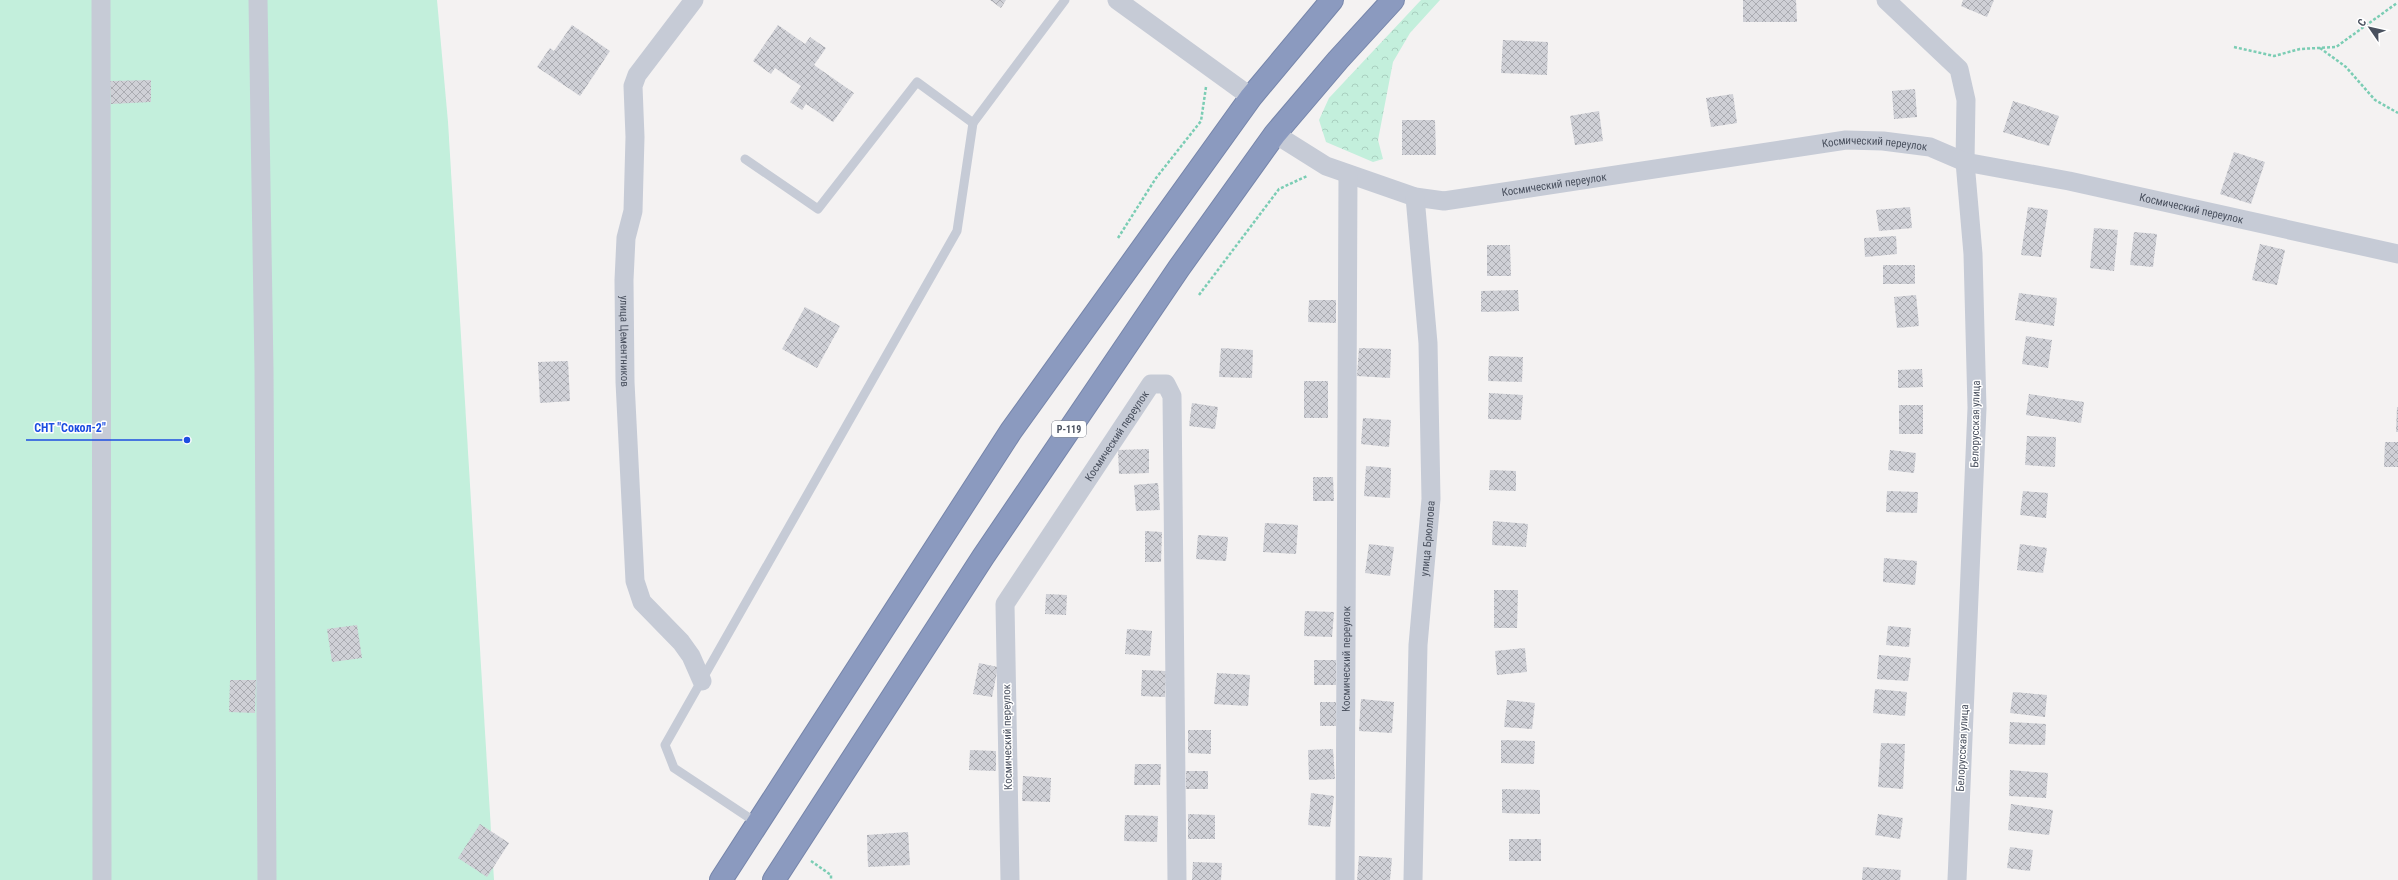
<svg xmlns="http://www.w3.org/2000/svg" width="2398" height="880" font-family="'Roboto Condensed',sans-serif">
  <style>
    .forest { fill: url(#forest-crowns) }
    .green { fill: #c3efdc }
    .building { fill: url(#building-cross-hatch) }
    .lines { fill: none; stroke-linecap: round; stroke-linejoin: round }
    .highway-casing { stroke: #7685aa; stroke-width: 24 }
    .path { stroke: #7bcdb4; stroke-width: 2.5; stroke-dasharray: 3 2; stroke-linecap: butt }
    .lane { stroke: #c6cbd6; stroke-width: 9 }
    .street { stroke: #c6cbd6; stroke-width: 19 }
    .highway { stroke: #8b9abf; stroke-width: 22 }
    .labels { text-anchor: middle; stroke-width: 3; stroke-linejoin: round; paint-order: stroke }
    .shield { fill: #fff; stroke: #80858f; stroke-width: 1 }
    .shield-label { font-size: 10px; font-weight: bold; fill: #4a515f }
    .street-label { font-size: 11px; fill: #4a515f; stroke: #fff }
    .leader { fill: none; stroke: #1e4ee1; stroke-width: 1.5 }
    .callout-dot { fill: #1e4ee1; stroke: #fff; stroke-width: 1.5 }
    .callout-label { font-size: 12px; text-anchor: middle; font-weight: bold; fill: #1e4ee1; stroke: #fff; stroke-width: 3; stroke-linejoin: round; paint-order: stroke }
  </style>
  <defs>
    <pattern id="forest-crowns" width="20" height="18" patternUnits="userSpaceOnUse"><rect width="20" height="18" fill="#c3efdc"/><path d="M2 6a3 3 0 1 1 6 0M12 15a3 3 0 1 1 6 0" fill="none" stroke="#a9cfbf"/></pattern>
    <pattern id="building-cross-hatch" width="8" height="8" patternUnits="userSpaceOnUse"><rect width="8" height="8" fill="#cfd0d6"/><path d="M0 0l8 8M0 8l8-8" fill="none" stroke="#aaabb1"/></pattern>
  </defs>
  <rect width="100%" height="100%" fill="#f4f2f2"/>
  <path class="forest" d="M 1421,0 L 1440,0 L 1410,33 L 1393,62 L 1378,140 L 1383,159 L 1373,162 L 1326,142 L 1319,120 L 1329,98 Z"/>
  <path class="green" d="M 0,0 L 437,0 L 448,122 L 494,880 L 0,880 Z"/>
  <g class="building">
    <path d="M 990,0 L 1006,0 L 1001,8 Z"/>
    <path d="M 1743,0 L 1796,0 L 1797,22 L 1743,22 Z"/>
    <path d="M 1963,0 L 1994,0 L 1987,17 L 1961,6 Z"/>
    <path d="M 572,25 L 610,51 L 580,96 L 537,67 L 550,48 L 554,51 Z"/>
    <path d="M 778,25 L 805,44 L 810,37 L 826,48 L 814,65 L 854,93 L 833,122 L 806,104 L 802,110 L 790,102 L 801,86 L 775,68 L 771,74 L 753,61 Z"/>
    <path d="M 1503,40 L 1548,42 L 1547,75 L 1501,73 Z"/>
    <path d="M 151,80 L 151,102 L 111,104 L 110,81 Z"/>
    <path d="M 1915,89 L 1917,117 L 1894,119 L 1892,91 Z"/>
    <path d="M 1733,94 L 1737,123 L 1711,127 L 1706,98 Z"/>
    <path d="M 2013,101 L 2059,116 L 2049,146 L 2003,132 Z"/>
    <path d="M 1599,111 L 1603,141 L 1575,145 L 1570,116 Z"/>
    <path d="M 1402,120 L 1435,120 L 1436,155 L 1402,155 Z"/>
    <path d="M 2234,152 L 2265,162 L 2251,204 L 2220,194 Z"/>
    <path d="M 1910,207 L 1912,228 L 1879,231 L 1876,210 Z"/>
    <path d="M 2028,207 L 2048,210 L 2041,257 L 2021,255 Z"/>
    <path d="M 2094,228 L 2118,230 L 2114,271 L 2090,268 Z"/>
    <path d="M 2134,232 L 2157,234 L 2153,267 L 2130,265 Z"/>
    <path d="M 1896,236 L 1897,254 L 1865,257 L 1864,238 Z"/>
    <path d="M 2260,244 L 2285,250 L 2277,285 L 2252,280 Z"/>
    <path d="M 1487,245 L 1510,245 L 1511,276 L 1487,276 Z"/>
    <rect x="1883" y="265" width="32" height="19"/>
    <path d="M 1518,290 L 1519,311 L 1481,312 L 1481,291 Z"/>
    <path d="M 2019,293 L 2057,298 L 2054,326 L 2015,320 Z"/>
    <path d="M 1916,295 L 1919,326 L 1897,328 L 1894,297 Z"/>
    <path d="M 1309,300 L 1336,300 L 1336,323 L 1308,322 Z"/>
    <path d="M 805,307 L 840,326 L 817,368 L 782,349 Z"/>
    <path d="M 2026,336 L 2052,340 L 2048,368 L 2022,364 Z"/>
    <path d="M 1221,348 L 1253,350 L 1252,378 L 1219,377 Z"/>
    <path d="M 1359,348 L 1391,349 L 1390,378 L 1357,376 Z"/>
    <path d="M 1489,356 L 1523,357 L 1522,382 L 1488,381 Z"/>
    <path d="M 568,361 L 570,401 L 540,403 L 538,362 Z"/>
    <path d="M 1922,369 L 1923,387 L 1898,388 L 1898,370 Z"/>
    <rect x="1304" y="381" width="24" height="37"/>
    <path d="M 1489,393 L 1523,395 L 1521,420 L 1488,419 Z"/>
    <path d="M 2029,394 L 2084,402 L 2081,423 L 2026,415 Z"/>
    <path d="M 1192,403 L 1218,407 L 1215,429 L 1189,426 Z"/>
    <rect x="1899" y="405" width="24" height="29"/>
    <path d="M 2397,407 L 2398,407 L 2398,432 L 2396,432 Z"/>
    <path d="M 1363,418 L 1391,420 L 1389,447 L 1361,444 Z"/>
    <path d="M 2027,436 L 2056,437 L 2055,467 L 2025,465 Z"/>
    <path d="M 2385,442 L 2398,442 L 2398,467 L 2384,467 Z"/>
    <path d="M 1149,449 L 1149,473 L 1119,474 L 1118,450 Z"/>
    <path d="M 1890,450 L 1916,453 L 1914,473 L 1888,470 Z"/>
    <path d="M 1366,466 L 1391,468 L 1390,498 L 1364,496 Z"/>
    <path d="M 1490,470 L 1516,471 L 1516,491 L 1489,490 Z"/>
    <path d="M 1313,477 L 1333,477 L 1334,501 L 1313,501 Z"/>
    <path d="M 1158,483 L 1160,510 L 1136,511 L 1134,485 Z"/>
    <path d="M 1887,491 L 1918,492 L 1917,513 L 1886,512 Z"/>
    <path d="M 2023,491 L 2048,493 L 2046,518 L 2020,515 Z"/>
    <path d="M 1493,521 L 1528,524 L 1526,547 L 1492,545 Z"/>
    <path d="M 1265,523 L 1298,525 L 1296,554 L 1263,552 Z"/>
    <path d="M 1145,531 L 1162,532 L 1161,562 L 1145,562 Z"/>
    <path d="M 1198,535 L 1228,537 L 1226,561 L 1196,559 Z"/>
    <path d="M 1369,544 L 1394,547 L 1390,576 L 1365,573 Z"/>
    <path d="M 2020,544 L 2047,548 L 2043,573 L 2017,570 Z"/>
    <path d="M 1884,558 L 1917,561 L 1915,585 L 1883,582 Z"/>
    <path d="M 1494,590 L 1518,590 L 1517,628 L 1494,628 Z"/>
    <path d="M 1046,594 L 1067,595 L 1066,615 L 1045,614 Z"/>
    <path d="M 1305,611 L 1334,612 L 1332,637 L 1304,636 Z"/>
    <path d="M 357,625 L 362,658 L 332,662 L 327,629 Z"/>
    <path d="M 1888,626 L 1911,628 L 1909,647 L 1886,645 Z"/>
    <path d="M 1127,629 L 1152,631 L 1150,656 L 1125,654 Z"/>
    <path d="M 1525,648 L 1527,672 L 1497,675 L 1495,651 Z"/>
    <path d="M 1879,655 L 1911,658 L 1908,681 L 1877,679 Z"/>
    <rect x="1314" y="660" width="22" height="25"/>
    <path d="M 979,663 L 998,667 L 992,697 L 973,694 Z"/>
    <path d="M 1142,670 L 1166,671 L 1165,697 L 1141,696 Z"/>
    <path d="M 1217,673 L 1250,675 L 1248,706 L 1214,704 Z"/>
    <path d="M 230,680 L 256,680 L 255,713 L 229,712 Z"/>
    <path d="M 1875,689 L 1907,692 L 1905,716 L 1873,713 Z"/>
    <path d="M 2013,692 L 2047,695 L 2045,717 L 2010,713 Z"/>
    <path d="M 1361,699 L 1394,702 L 1392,733 L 1359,731 Z"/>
    <path d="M 1507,700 L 1535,703 L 1532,729 L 1504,727 Z"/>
    <rect x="1320" y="702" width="16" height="24"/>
    <path d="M 2010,722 L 2046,724 L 2045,745 L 2009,744 Z"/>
    <path d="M 1188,730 L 1211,730 L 1211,754 L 1188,753 Z"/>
    <path d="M 1501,740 L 1535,741 L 1534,764 L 1501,763 Z"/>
    <path d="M 1881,743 L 1905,744 L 1903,789 L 1878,787 Z"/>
    <path d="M 1333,749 L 1335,779 L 1309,780 L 1308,750 Z"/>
    <path d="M 970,750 L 996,751 L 996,771 L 969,770 Z"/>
    <path d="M 1135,764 L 1161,764 L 1160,785 L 1134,785 Z"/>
    <path d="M 2010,770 L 2048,773 L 2046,798 L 2009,796 Z"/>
    <rect x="1186" y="771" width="22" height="18"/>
    <path d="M 1023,776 L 1051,778 L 1050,802 L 1022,801 Z"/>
    <path d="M 1502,789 L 1540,790 L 1540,814 L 1502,813 Z"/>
    <path d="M 1311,793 L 1334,796 L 1330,827 L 1308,825 Z"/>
    <path d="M 2011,804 L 2053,810 L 2049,835 L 2008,830 Z"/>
    <path d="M 1188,814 L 1215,815 L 1215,839 L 1188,839 Z"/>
    <path d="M 1878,814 L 1903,818 L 1900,839 L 1875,835 Z"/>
    <path d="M 1125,815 L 1158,816 L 1157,842 L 1124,841 Z"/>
    <path d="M 480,824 L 509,843 L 487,877 L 458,858 Z"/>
    <path d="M 908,832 L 910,865 L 868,867 L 867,835 Z"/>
    <rect x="1509" y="839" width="32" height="22"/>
    <path d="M 2010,847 L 2033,850 L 2030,871 L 2007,868 Z"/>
    <path d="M 1359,856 L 1392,858 L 1390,880 L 1357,880 Z"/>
    <path d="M 1193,862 L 1222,863 L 1221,880 L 1192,880 Z"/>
    <path d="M 1863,867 L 1901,870 L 1900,880 L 1862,880 Z"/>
  </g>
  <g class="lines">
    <defs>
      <g id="highway">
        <path d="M 721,880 L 1011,431 L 1251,97 L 1332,0"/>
        <path d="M 774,880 L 983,557 L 1179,268 L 1275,134 L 1338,60 L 1393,0"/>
      </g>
    </defs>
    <use href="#highway" class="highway-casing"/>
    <g class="path">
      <path d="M 2234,47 L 2274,56 L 2300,49 L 2336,47 L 2397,3"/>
      <path d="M 2320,48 L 2346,67 L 2375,100 L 2398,113"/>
      <path d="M 1118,238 L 1156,178 L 1201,121 L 1206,87"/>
      <path d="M 1199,295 L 1279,189 L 1307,176"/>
      <path d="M 811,861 L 831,875 L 831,880"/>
    </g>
    <g class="lane">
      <path d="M 745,159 L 818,209 L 917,82 L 973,123 L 1065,0"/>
      <path d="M 757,823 L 674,768 L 665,745 L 957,231 L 973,123"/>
    </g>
    <g class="street">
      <path d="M 101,0 L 102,880"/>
      <path d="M 258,0 L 264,370 L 267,880"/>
      <path id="s1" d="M 694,0 L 637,75 L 633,86 L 635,137 L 633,211 L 626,238 L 624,280 L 625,382 L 635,581 L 642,602 L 681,642 L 691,656 L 702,681"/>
      <path d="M 1117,0 L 1251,97"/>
      <path d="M 1886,0 L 1959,69 L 1966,100 L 1965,162 L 1973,254 L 1977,408 L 1957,880"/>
      <path id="s2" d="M 1275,134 L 1326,166 L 1415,197 L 1444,201 L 1846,140 L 1883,141 L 1930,147 L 1965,162 L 2069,181 L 2398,254"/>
      <path id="s3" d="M 1010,880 L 1005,604 L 1151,384 L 1166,384 L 1172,396 L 1177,880"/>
      <path id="s4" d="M 1345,880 L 1348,174"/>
      <path id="s5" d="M 1413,880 L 1418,645 L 1431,499 L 1428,343 L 1415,197"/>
    </g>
    <use href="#highway" class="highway"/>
  </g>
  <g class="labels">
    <rect class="shield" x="1052" y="421" width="34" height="16" rx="3"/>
    <g class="shield-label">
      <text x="1069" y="433">Р-119</text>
    </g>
    <g class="street-label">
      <text dy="4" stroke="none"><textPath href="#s2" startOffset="619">Космический переулок</textPath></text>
      <text dy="4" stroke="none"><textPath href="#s2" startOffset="295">Космический переулок</textPath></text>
      <text dy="4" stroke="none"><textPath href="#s2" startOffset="944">Космический переулок</textPath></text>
      <text dy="4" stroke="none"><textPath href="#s1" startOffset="362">улица Цементников</textPath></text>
      <text transform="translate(1975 424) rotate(-89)" y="4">Белорусская улица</text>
      <text dy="4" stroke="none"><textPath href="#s3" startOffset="478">Космический переулок</textPath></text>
      <text dy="4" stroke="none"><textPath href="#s5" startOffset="342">улица Брюллова</textPath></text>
      <text dy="4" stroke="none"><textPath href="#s4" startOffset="221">Космический переулок</textPath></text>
      <text transform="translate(1007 737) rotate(-91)" y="4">Космический переулок</text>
      <text transform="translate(1962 748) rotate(-87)" y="4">Белорусская улица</text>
    </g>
  </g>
  <path class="leader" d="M187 440L114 440H26"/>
  <circle class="callout-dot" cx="187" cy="440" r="4"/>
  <g class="callout-label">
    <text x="70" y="432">СНТ "Сокол-2"</text>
  </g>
  <g transform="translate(2370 28) rotate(304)" stroke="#ffffff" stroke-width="3" paint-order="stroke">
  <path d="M0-3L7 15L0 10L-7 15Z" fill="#4a515f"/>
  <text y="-6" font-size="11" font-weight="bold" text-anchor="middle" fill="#4a515f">С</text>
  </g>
</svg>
